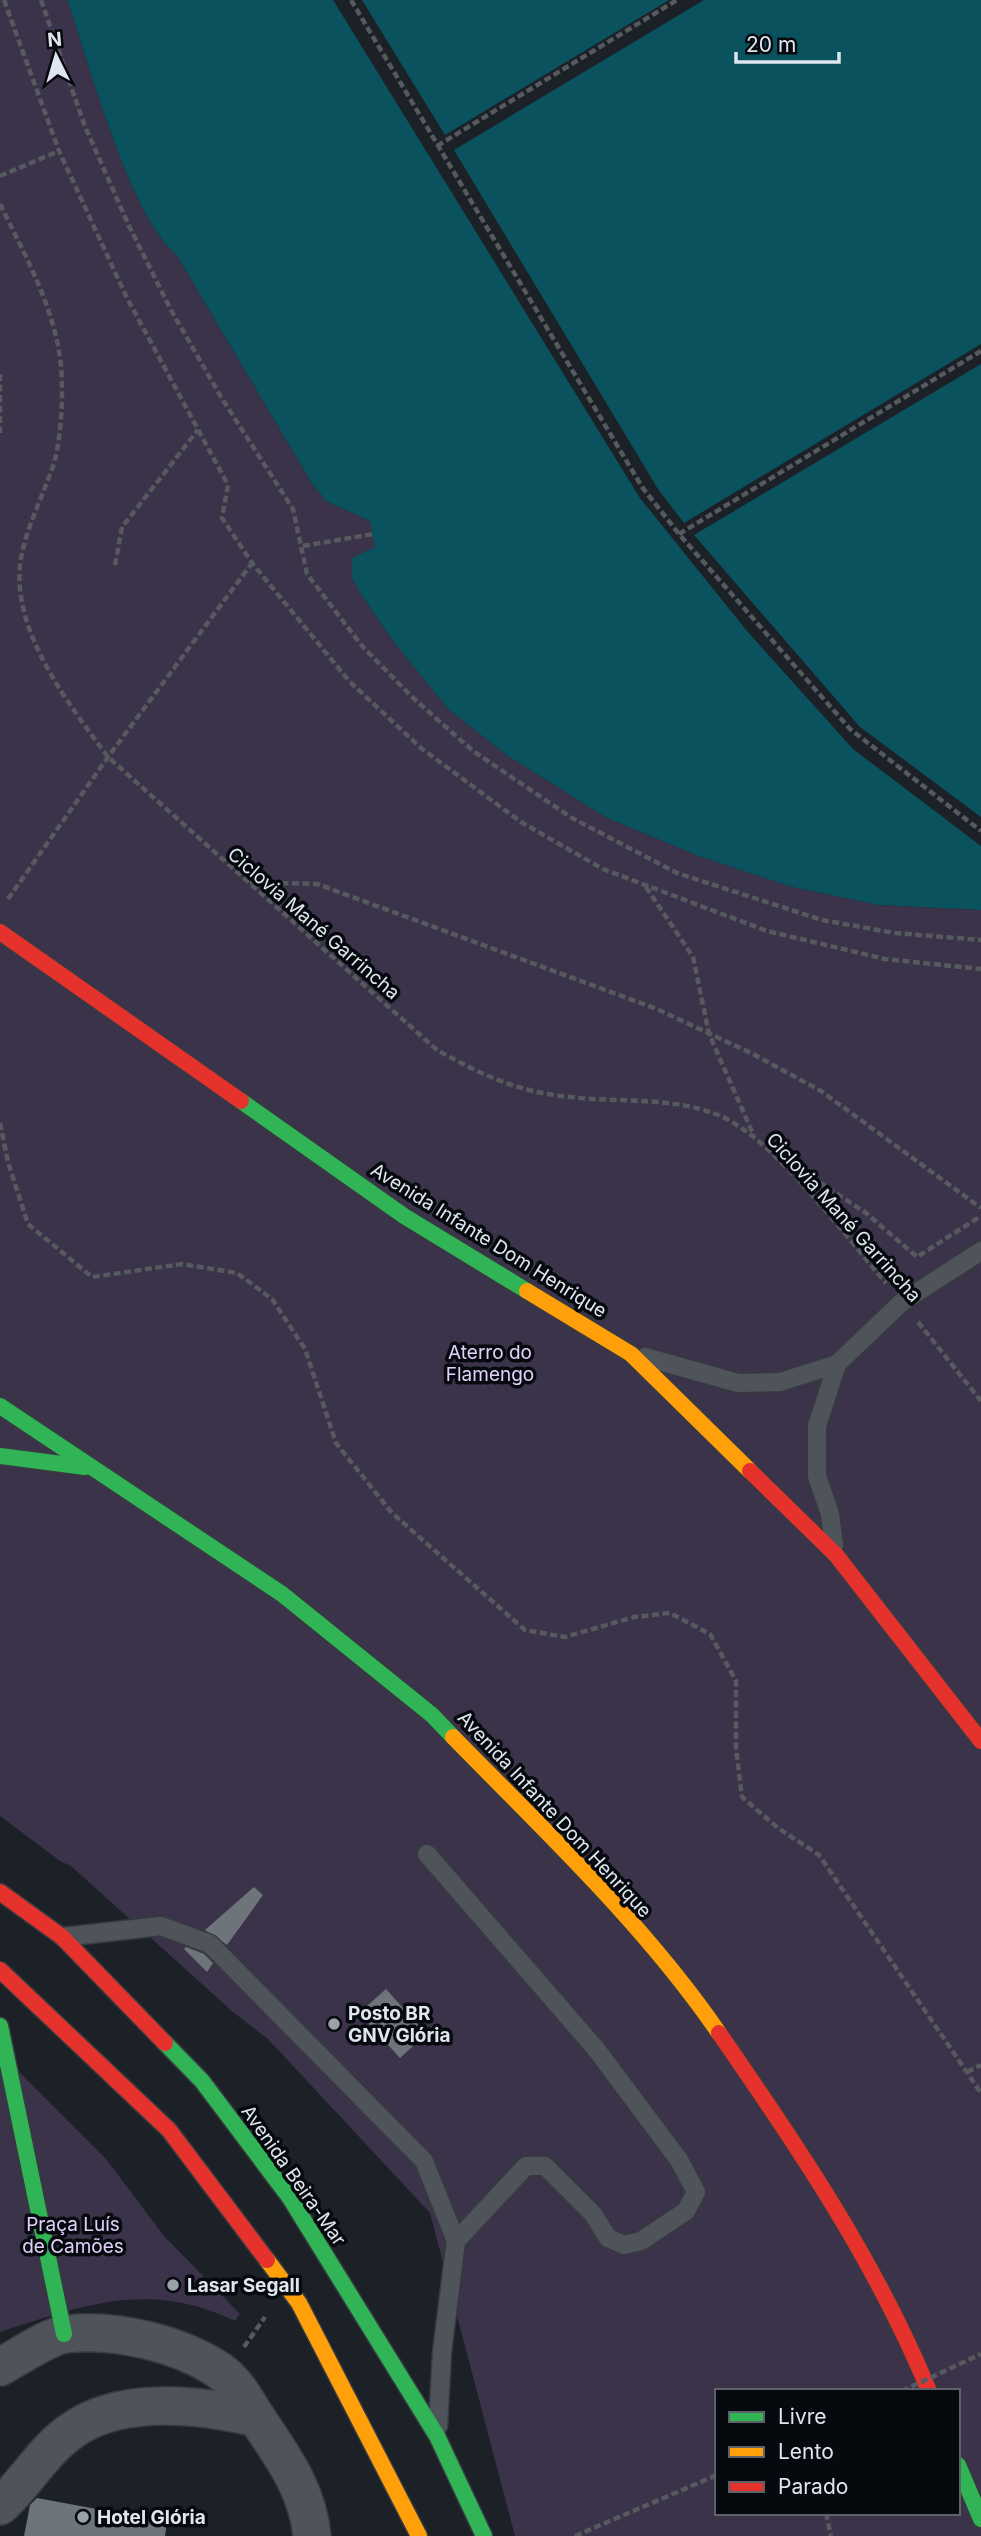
<svg xmlns="http://www.w3.org/2000/svg" width="981" height="2536" font-family="Inter,sans-serif">
  <style>
    .green { fill: #3b3349; fill-rule: evenodd }
    .water { fill: #09525e }
    .pier { fill: #1c2128 }
    .building { fill: #6e757a }
    .lines { fill: none; stroke-linecap: round; stroke-linejoin: round }
    .lane-casing { stroke: #373b40; stroke-width: 21 }
    .street-casing { stroke: #373b40; stroke-width: 40 }
    .fast-casing { stroke: #373b40; stroke-width: 19 }
    .slow-casing { stroke: #373b40; stroke-width: 19 }
    .jam-casing { stroke: #373b40; stroke-width: 19 }
    .path { stroke: #565a5f; stroke-width: 4.5; stroke-dasharray: 7 3.5; stroke-linecap: butt }
    .lane { stroke: #4f545a; stroke-width: 18 }
    .street { stroke: #4f545a; stroke-width: 37 }
    .fast { stroke: #30b455; stroke-width: 16 }
    .slow { stroke: #ff9f0a; stroke-width: 16 }
    .jam { stroke: #e5322d; stroke-width: 16 }
    .path-bridge { stroke: #565a5f; stroke-width: 4.5; stroke-dasharray: 7 3.5; stroke-linecap: butt }
    .poi-dot { fill: #9ba1a9; stroke: #060a0f; stroke-width: 2.5 }
    .labels { text-anchor: middle; stroke-width: 7; stroke-linejoin: round; paint-order: stroke }
    .street-label { font-size: 19px; fill: #e0e6ef; stroke: #060a0f }
    .park-label { font-size: 19px; fill: #e2d0fb; stroke: #060a0f }
    .poi-label { font-size: 19px; font-weight: bold; fill: #e0e6ef; stroke: #060a0f; text-anchor: start }
  </style>
  <rect width="100%" height="100%" fill="#1c2128"/>
  <g class="green">
    <path d="M 0,0 L 67,0 C 88,59 130,218 176,254 L 311,482 L 326,501 L 370,521 L 376,547 L 360,593 L 393,641 L 448,709 L 508,756 L 607,818 L 696,855 L 792,887 L 879,905 L 981,910 L 981,2536 L 515,2536 L 430,2213 L 268,2039 L 233,2012 L 71,1866 L 60,1861 L 0,1816 ZM 717,2391 L 958,2391 L 958,2513 L 717,2513 Z"/>
    <path d="M 0,2053 L 106,2159 L 164,2236 L 240,2314 L 235,2321 C 150,2280 84,2305 0,2332 Z"/>
  </g>
  <path class="water" d="M 67,0 L 981,0 L 981,910 L 879,905 L 792,887 L 696,855 L 607,818 L 508,756 L 448,709 L 393,641 L 360,593 L 352,578 L 352,558 L 375,547 L 370,521 L 326,501 L 311,482 L 176,254 C 130,218 88,59 67,0 Z"/>
  <path class="pier" d="M 333,0 L 362,0 L 445,135 L 669,0 L 704,0 L 454,150 L 658,489 L 684,523 L 981,344 L 981,364 L 694,535 L 860,727 L 981,817 L 981,846 L 853,749 L 747,631 L 640,498 Z"/>
  <g class="building">
    <path d="M 254,1887 L 263,1895 L 227,1945 L 205,1930 Z"/>
    <path d="M 186,1947 L 204,1954 L 213,1963 L 207,1972 L 184,1949 Z"/>
    <path d="M 386,1989 L 426,2034 L 400,2058 L 359,2013 Z"/>
    <path d="M 37,2498 L 167,2522 L 165,2536 L 24,2536 L 30,2505 Z"/>
  </g>
  <g class="lines">
    <defs>
      <g id="lane">
        <path d="M 645,1357 L 738,1383 L 780,1382 L 837,1364 L 817,1426 L 817,1476 L 830,1514 L 834,1545"/>
        <path d="M 837,1364 L 902,1302 L 981,1251"/>
        <path d="M 427,1854 L 596,2049 L 679,2160 L 696,2192 L 686,2211 L 641,2241 L 624,2245 L 608,2238 L 593,2214 L 545,2166 L 526,2166 L 456,2241"/>
        <path d="M 63,1937 L 161,1926 L 210,1944 L 424,2161 L 456,2241 L 442,2352 L 438,2426"/>
      </g>
      <g id="street">
        <path d="M 0,2367 C 17,2358 50,2335 67,2334 C 114,2328 181,2344 220,2371 C 237,2383 246,2401 256,2417 C 281,2454 308,2490 312,2536"/>
        <path d="M 0,2506 C 25,2484 42,2452 70,2432 C 121,2394 200,2405 257,2418"/>
      </g>
      <g id="fast">
        <path d="M 241,1101 L 404,1216 L 527,1291"/>
        <path d="M 0,1406 L 282,1594 L 432,1715 L 453,1737"/>
        <path d="M 0,1456 L 85,1467"/>
        <path d="M 0,2026 L 64,2334"/>
        <path d="M 165,2043 L 202,2081 L 290,2198 L 437,2436 L 484,2536"/>
        <path d="M 958,2465 L 981,2519"/>
      </g>
      <g id="slow">
        <path d="M 527,1291 L 631,1354 L 750,1471"/>
        <path d="M 453,1737 C 545,1831 644,1924 719,2033"/>
        <path d="M 267,2260 L 299,2303 L 419,2536"/>
      </g>
      <g id="jam">
        <path d="M 0,932 L 241,1101"/>
        <path d="M 750,1471 L 836,1555 L 981,1741"/>
        <path d="M 0,1892 L 62,1937 L 165,2043"/>
        <path d="M 0,1970 L 169,2130 L 267,2260"/>
        <path d="M 719,2033 C 798,2147 876,2262 929,2391"/>
      </g>
    </defs>
    <use href="#lane" class="lane-casing"/>
    <use href="#street" class="street-casing"/>
    <use href="#fast" class="fast-casing"/>
    <use href="#slow" class="slow-casing"/>
    <use href="#jam" class="jam-casing"/>
    <g class="path">
      <path d="M 4,0 L 59,151 L 127,298 L 228,485 L 222,518 L 252,563 L 350,682 L 421,748 L 521,822 L 603,869 L 767,931 L 885,959 L 981,969"/>
      <path d="M 41,0 L 84,124 L 129,226 L 171,310 L 221,397 L 293,509 L 307,574 L 362,646 L 412,697 L 473,751 L 572,818 L 677,873 L 822,920 L 895,933 L 981,940"/>
      <path d="M 351,0 L 642,487 L 679,534 L 850,729 L 981,831"/>
      <path d="M 437,146 L 677,0"/>
      <path d="M 0,176 L 59,151"/>
      <path d="M 0,204 C 24,253 52,303 60,357 C 64,384 62,436 54,463 C 44,493 29,522 22,553 C 6,625 68,703 108,757 L 437,1050 C 482,1075 518,1092 570,1097 C 620,1103 670,1096 718,1115 C 773,1137 845,1236 886,1283"/>
      <path d="M 0,374 L 0,433"/>
      <path d="M 679,534 L 981,351"/>
      <path d="M 303,546 L 373,534"/>
      <path d="M 115,565 L 122,527 L 198,430"/>
      <path d="M 250,882 L 317,884 L 657,1009 L 753,1054 L 821,1091 L 981,1208"/>
      <path d="M 646,887 L 693,957 L 709,1034 L 754,1136"/>
      <path d="M 8,899 L 108,757 L 252,563"/>
      <path d="M 0,1123 L 8,1162 L 28,1224 L 92,1277 L 182,1264 L 237,1273 L 272,1299 L 305,1349 L 336,1443 L 392,1513 L 525,1630 L 565,1637 L 634,1617 L 670,1613 L 710,1634 L 736,1681 L 736,1749 L 742,1797 L 778,1828 L 819,1855 L 981,2093"/>
      <path d="M 799,1183 L 816,1180 L 866,1213 L 917,1257 L 981,1216"/>
      <path d="M 918,1322 L 981,1401"/>
      <path d="M 967,2072 L 981,2065"/>
      <path d="M 244,2347 L 265,2317"/>
      <path d="M 826,2513 L 831,2536"/>
      <path d="M 575,2536 L 717,2475"/>
    </g>
    <use href="#lane" class="lane"/>
    <use href="#street" class="street"/>
    <use href="#fast" class="fast"/>
    <use href="#slow" class="slow"/>
    <use href="#jam" class="jam"/>
    <path class="path-bridge" d="M 902,2391 L 981,2354"/>
  </g>
  <g class="poi-dot">
    <circle cx="334" cy="2024" r="7"/>
    <circle cx="173" cy="2285" r="7"/>
    <circle cx="83" cy="2517" r="7"/>
  </g>
  <g class="labels">
    <g class="street-label">
      <text transform="translate(314 923) rotate(41)" y="7">Ciclovia Mané Garrincha</text>
      <text transform="translate(844 1217) rotate(48)" y="7">Ciclovia Mané Garrincha</text>
      <text transform="translate(489 1240) rotate(32)" y="7">Avenida Infante Dom Henrique</text>
      <text transform="translate(555 1814) rotate(47)" y="7">Avenida Infante Dom Henrique</text>
      <text transform="translate(294 2175) rotate(55)" y="7">Avenida Beira-Mar</text>
    </g>
    <g class="park-label">
      <text x="490" y="1359">Aterro do<tspan x="490" dy="22">Flamengo</tspan></text>
      <text x="73" y="2231">Praça Luís<tspan x="73" dy="22">de Camões</tspan></text>
    </g>
    <g class="poi-label">
      <text x="348" y="2020">Posto BR<tspan x="348" dy="22">GNV Glória</tspan></text>
      <text x="187" y="2292">Lasar Segall</text>
      <text x="97" y="2524">Hotel Glória</text>
    </g>
  </g>
  <rect x="715" y="2389" width="245" height="126" fill="#060a0f" stroke="#5d6269" stroke-width="2"/>
  <rect x="729" y="2412" width="35" height="10" fill="#30b455" stroke="#5d6269" stroke-width="2"/>
  <text x="778" y="2424" font-size="21" fill="#e0e6ef">Livre</text>
  <rect x="729" y="2447" width="35" height="10" fill="#ff9f0a" stroke="#5d6269" stroke-width="2"/>
  <text x="778" y="2459" font-size="21" fill="#e0e6ef">Lento</text>
  <rect x="729" y="2482" width="35" height="10" fill="#e5322d" stroke="#5d6269" stroke-width="2"/>
  <text x="778" y="2494" font-size="21" fill="#e0e6ef">Parado</text>
  <g transform="translate(56 56) rotate(355)" stroke="#060a0f" stroke-width="5" paint-order="stroke">
  <path d="M0-5L12 26L0 18L-12 26Z" fill="#e0e6ef"/>
  <text y="-10" font-size="19" font-weight="bold" text-anchor="middle" fill="#e0e6ef">N</text>
  </g>
  <path d="M736 52v10h103v-10" fill="none" stroke="#e0e6ef" stroke-width="3.5"/>
  <text x="746" y="52" font-size="21" fill="#e0e6ef" stroke="#060a0f" stroke-width="5" paint-order="stroke">20 m</text>
</svg>
